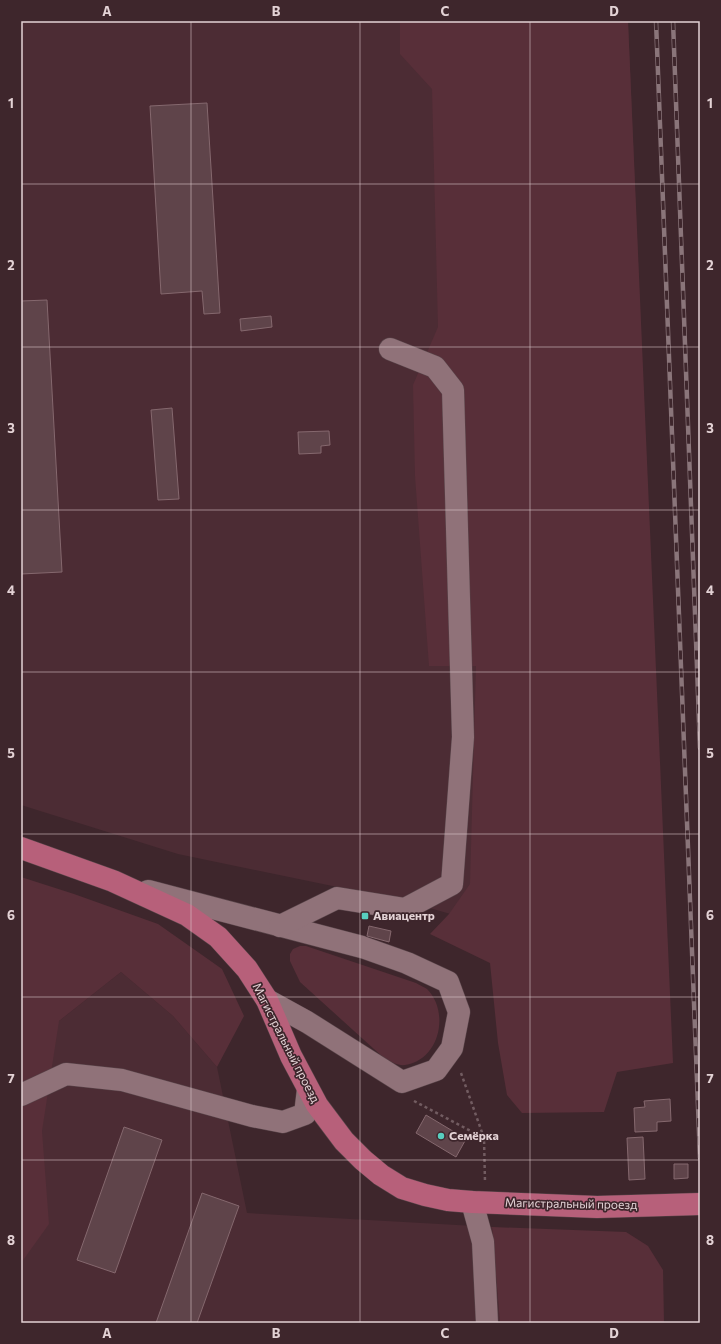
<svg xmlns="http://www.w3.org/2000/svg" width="721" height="1344" font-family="Commissioner,sans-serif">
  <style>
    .built { fill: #4c2c34 }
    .green { fill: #582f39 }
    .building { fill: #5f444a; stroke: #85686e }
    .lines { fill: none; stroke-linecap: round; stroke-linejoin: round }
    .minor-casing { stroke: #59454a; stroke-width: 23 }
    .major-casing { stroke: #59454a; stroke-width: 23 }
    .path { stroke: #725c61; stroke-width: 2.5; stroke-dasharray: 3 3; stroke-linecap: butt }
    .minor { stroke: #907279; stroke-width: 22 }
    .major { stroke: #b7607a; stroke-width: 22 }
    .rail-casing { stroke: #8a757a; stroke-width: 4.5 }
    .rail { stroke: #3e262c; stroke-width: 3; stroke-dasharray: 9; stroke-linecap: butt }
    .grid { fill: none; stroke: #e3d2d5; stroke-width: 1; stroke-opacity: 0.55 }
    .poi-dot { fill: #58cebf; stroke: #3e262c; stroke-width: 1.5 }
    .labels { text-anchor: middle; stroke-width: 3.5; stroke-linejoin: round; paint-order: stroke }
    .poi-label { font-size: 12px; font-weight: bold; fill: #e3d2d5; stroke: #3e262c; text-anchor: start }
    .street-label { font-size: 12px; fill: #e3d2d5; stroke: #3e262c }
    .neatline { fill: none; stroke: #e3d2d5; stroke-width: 1.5 }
    .grid-label { font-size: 13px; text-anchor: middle; font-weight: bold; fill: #e3d2d5 }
  </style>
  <rect width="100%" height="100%" fill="#3e262c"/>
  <g class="built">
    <path d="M 21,21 L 628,21 L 668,976 L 405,901 L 178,854 L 21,805 Z"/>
    <path d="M 121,972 L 173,1016 L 217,1067 L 247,1213 L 492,1227 L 500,1323 L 21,1323 L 21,1012 L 59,1021 Z"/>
  </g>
  <g class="green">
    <path d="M 400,21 L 628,21 L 673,1063 L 617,1072 L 604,1112 L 522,1113 L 507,1095 L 498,1043 L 490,963 L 430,934 L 449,914 L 470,884 L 476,666 L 429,666 L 415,476 L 413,385 L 438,327 L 432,89 L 400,54 Z"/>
    <path d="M 21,877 L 74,894 L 158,924 L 222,969 L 244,1016 L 217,1067 L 173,1016 L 121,972 L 59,1021 L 42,1131 L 49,1224 L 21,1263 Z"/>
    <path d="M 300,946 L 306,946 L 416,983 C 419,985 424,987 427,989 C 450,1012 440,1060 405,1065 C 399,1066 391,1062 385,1059 L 300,982 L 290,961 L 290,954 L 293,949 Z"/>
    <path d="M 492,1227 L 626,1232 L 648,1246 L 663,1270 L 664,1323 L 500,1323 Z"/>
  </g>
  <g class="building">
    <path d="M 207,103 L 220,313 L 204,314 L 202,291 L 161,294 L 150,106 Z"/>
    <path d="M 47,300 L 62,572 L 21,574 L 21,301 Z"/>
    <path d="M 271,316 L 272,327 L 241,331 L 240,319 Z"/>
    <path d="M 172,408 L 179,499 L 158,500 L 151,410 Z"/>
    <path d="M 329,431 L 330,445 L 321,446 L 321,453 L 299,454 L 298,432 Z"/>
    <path d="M 369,926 L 391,931 L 389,942 L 367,936 Z"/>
    <path d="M 670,1099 L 671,1121 L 657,1122 L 657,1131 L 635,1132 L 634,1108 L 645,1107 L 644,1101 Z"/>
    <path d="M 426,1115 L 466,1139 L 456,1157 L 416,1133 Z"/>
    <path d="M 124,1127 L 162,1140 L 115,1273 L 77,1260 Z"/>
    <path d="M 643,1137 L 645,1179 L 629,1180 L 627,1138 Z"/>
    <path d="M 674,1164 L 688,1164 L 688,1178 L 674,1179 Z"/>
    <path d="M 202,1193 L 239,1206 L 197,1323 L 156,1323 Z"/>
  </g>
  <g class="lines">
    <defs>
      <g id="minor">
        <path d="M 148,891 L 362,947 L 407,963 L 448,982 L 459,1012 L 452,1048 L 436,1070 L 402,1082 L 307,1022 L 267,1000"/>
        <path d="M 280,926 L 337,898 L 405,909 L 452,884 L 463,737 L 453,390 L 435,367 L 390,349"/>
        <path d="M 21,1095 L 66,1074 L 122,1080 L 252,1116 L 283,1122 L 305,1114 L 308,1089"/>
        <path d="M 472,1202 L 483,1242 L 487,1323"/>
      </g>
      <path id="major" d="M 21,848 L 113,881 L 187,915 L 218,937 L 247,969 L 267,1000 L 291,1056 L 317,1105 L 344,1141 L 363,1160 L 381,1175 L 402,1188 L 425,1195 L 448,1200 L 472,1202 L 597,1207 L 700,1204"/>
    </defs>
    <use href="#minor" class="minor-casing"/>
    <use href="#major" class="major-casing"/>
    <g class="path">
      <path d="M 461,1073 L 484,1138 L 485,1182"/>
      <path d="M 414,1101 L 484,1138"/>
    </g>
    <use href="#minor" class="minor"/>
    <use href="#major" class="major"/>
    <defs>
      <g id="rail">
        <path d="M 656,21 L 700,1158"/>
        <path d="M 673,21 L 700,748"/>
      </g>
    </defs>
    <use href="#rail" class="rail-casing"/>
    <use href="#rail" class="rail"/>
  </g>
  <path class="grid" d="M 191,21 L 191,1323M 360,21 L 360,1323M 530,21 L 530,1323M 21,184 L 700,184M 21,347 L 700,347M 21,510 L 700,510M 21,672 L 700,672M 21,834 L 700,834M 21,997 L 700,997M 21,1160 L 700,1160"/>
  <g class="poi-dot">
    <rect x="361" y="912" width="8" height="8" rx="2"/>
    <circle cx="441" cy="1136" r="4"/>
  </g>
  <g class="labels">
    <g class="poi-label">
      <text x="373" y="920">Авиацентр</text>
      <text x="449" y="1140">Семёрка</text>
    </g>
    <g class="street-label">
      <text transform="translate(286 1043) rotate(63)" y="4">Магистральный проезд</text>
      <text transform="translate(571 1204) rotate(1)" y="4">Магистральный проезд</text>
    </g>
  </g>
  <rect width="721" height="1344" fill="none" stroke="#3e262c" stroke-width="44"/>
  <rect x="22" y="22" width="677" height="1300" class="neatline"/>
  <g class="grid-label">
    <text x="107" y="16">A</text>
    <text x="276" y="16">B</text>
    <text x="445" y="16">C</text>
    <text x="614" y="16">D</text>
    <text x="11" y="108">1</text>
    <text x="710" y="108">1</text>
    <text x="11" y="270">2</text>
    <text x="710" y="270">2</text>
    <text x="11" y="433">3</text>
    <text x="710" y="433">3</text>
    <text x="11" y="595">4</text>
    <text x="710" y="595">4</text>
    <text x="11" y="758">5</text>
    <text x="710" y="758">5</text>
    <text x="11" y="920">6</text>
    <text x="710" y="920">6</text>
    <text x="11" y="1083">7</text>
    <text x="710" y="1083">7</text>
    <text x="11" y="1245">8</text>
    <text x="710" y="1245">8</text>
    <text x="107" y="1338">A</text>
    <text x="276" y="1338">B</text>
    <text x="445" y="1338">C</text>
    <text x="614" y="1338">D</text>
  </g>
</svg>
